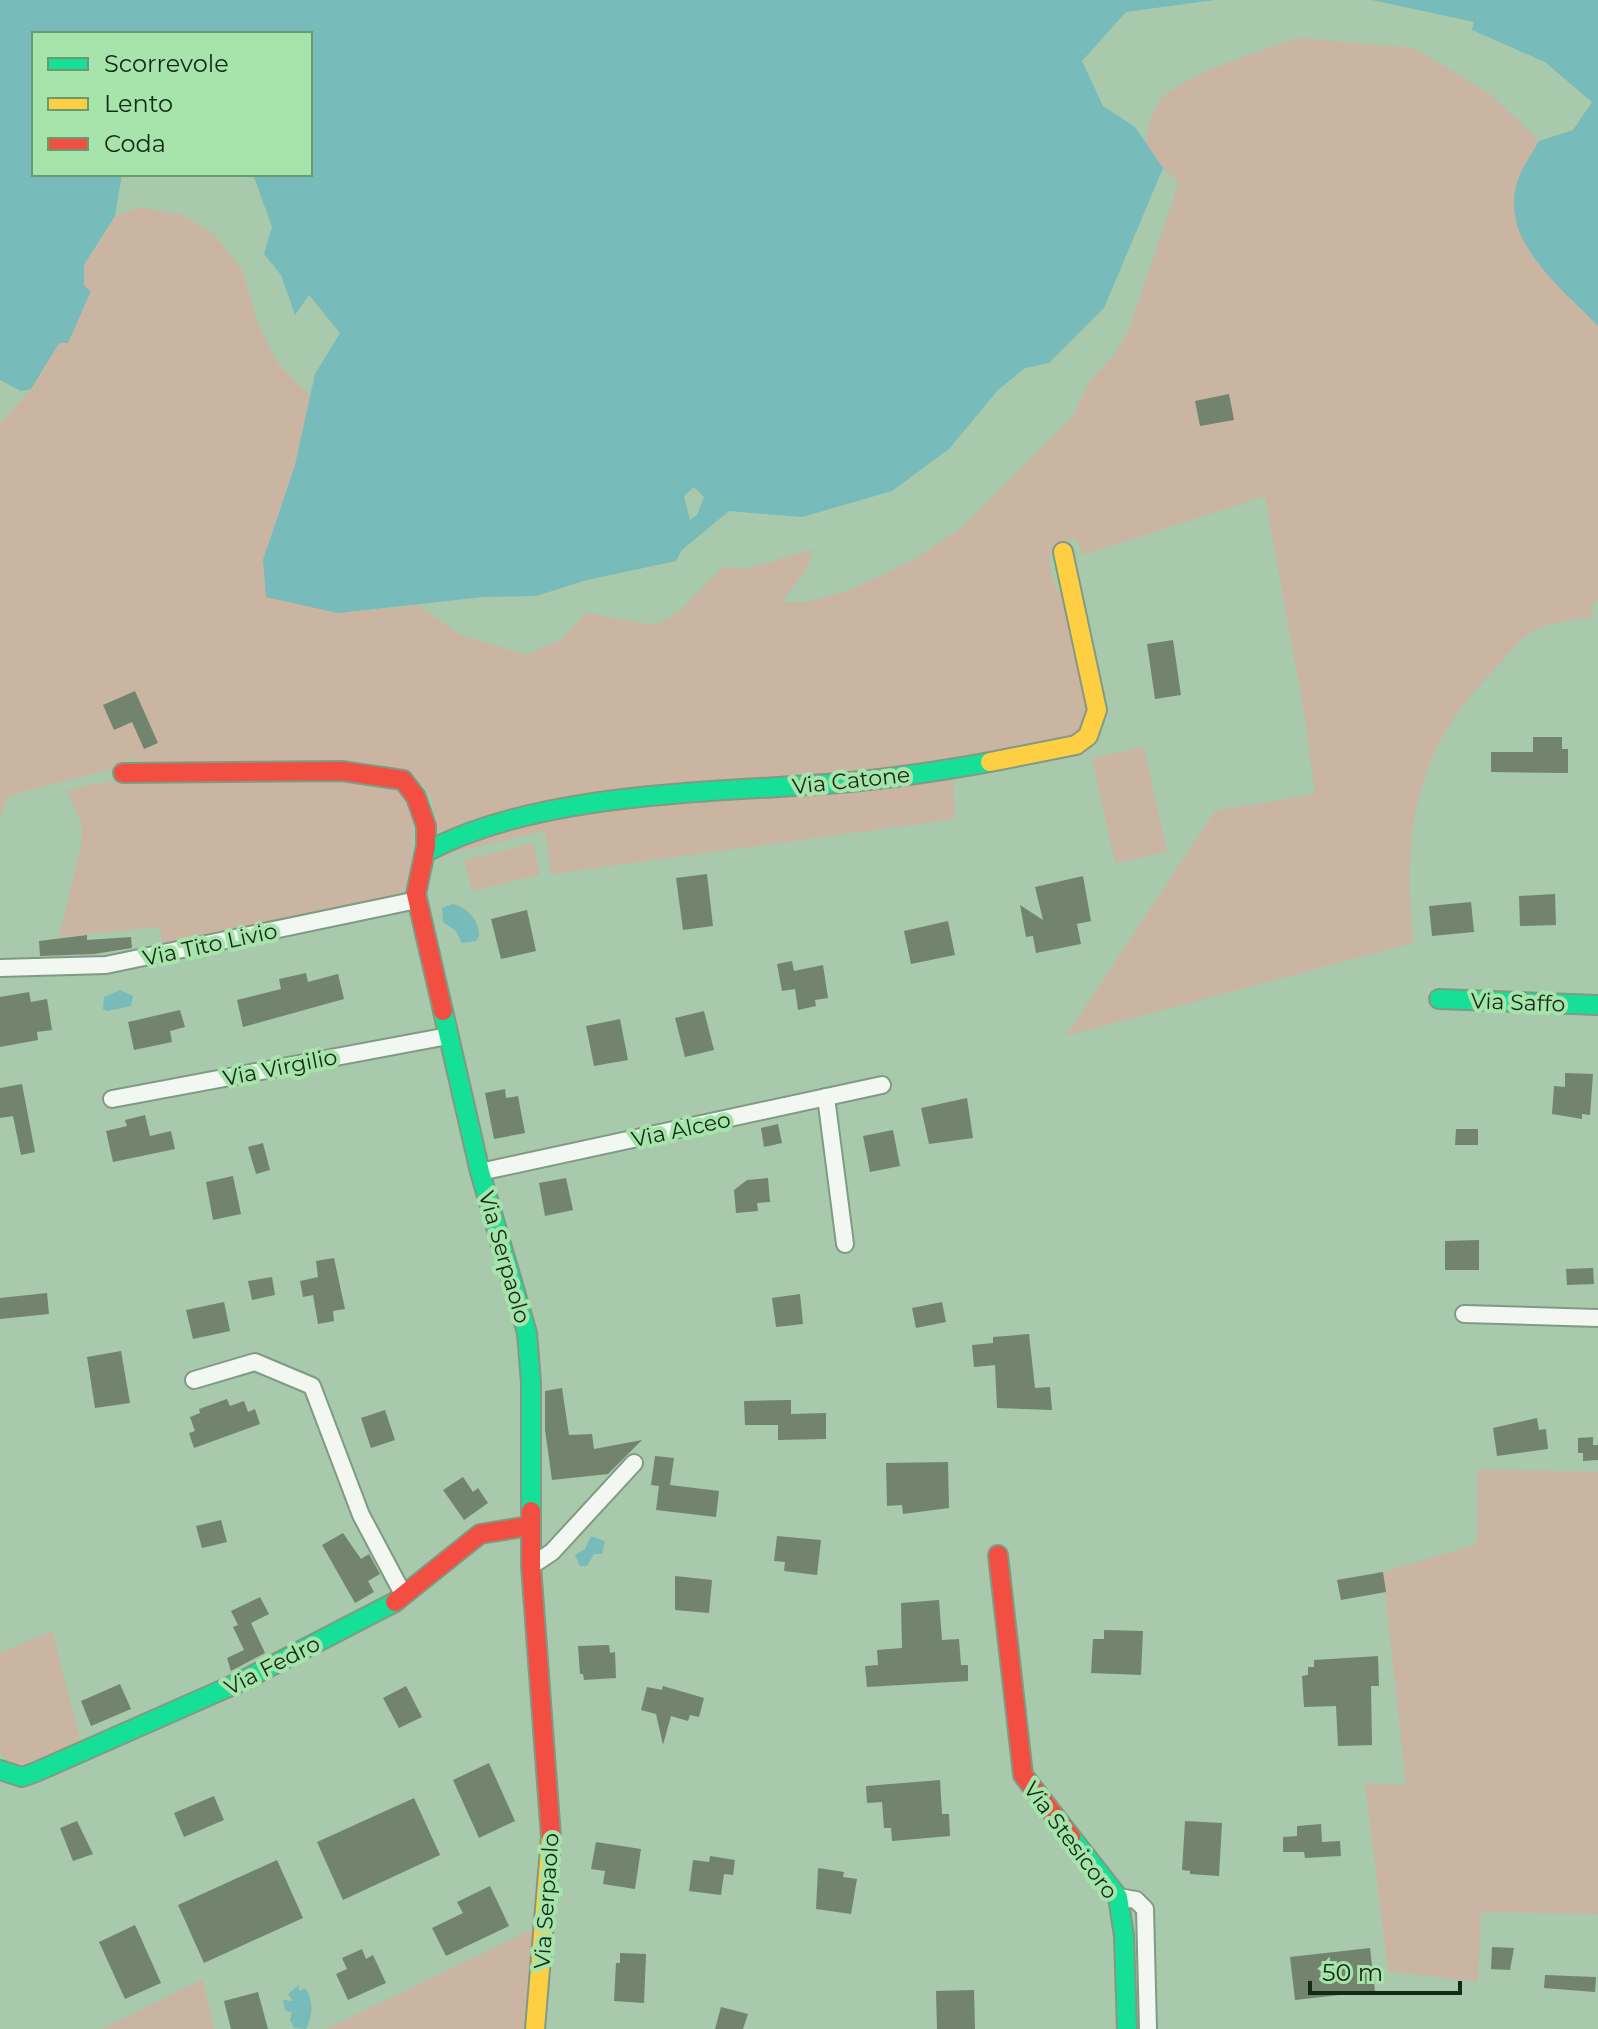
<svg xmlns="http://www.w3.org/2000/svg" width="1598" height="2029" font-family="Montserrat,sans-serif">
  <style>
    .green { fill: #cab5a3 }
    .water { fill: #77bbba; fill-rule: evenodd }
    .building { fill: #72846d }
    .lines { fill: none; stroke-linecap: round; stroke-linejoin: round }
    .street-casing { stroke: #809a83; stroke-width: 20 }
    .fast-casing { stroke: #809a83; stroke-width: 22 }
    .slow-casing { stroke: #809a83; stroke-width: 22 }
    .jam-casing { stroke: #809a83; stroke-width: 22 }
    .street { stroke: #f2f7f2; stroke-width: 16 }
    .fast { stroke: #16e098; stroke-width: 18 }
    .slow { stroke: #ffcf43; stroke-width: 18 }
    .jam { stroke: #f24e42; stroke-width: 18 }
    .labels { text-anchor: middle; stroke-width: 8; stroke-linejoin: round; paint-order: stroke }
    .street-label { font-size: 22px; fill: #132b16; stroke: #a7e4ac }
  </style>
  <rect width="100%" height="100%" fill="#a8c9ab"/>
  <g class="green">
    <path d="M 1300,38 L 1414,48 L 1490,94 L 1539,141 L 1518,180 L 1531,256 L 1598,326 L 1598,600 L 1592,604 L 1593,617 C 1576,621 1549,621 1534,631 C 1519,639 1507,657 1495,669 C 1412,751 1403,833 1413,943 L 1066,1036 L 1215,811 L 1315,794 L 1303,706 L 1265,496 L 1084,555 L 1076,538 L 1053,547 C 1042,568 1060,591 1068,611 C 1082,647 1084,686 1087,724 L 1076,734 L 1022,749 L 441,832 L 435,825 C 435,799 429,787 407,772 L 144,765 L 131,758 L 117,768 L 9,795 L 0,818 L 0,423 L 31,389 L 59,343 L 84,286 L 84,265 L 115,216 L 139,207 L 182,215 L 214,234 L 243,271 L 258,324 L 277,362 L 310,396 L 295,465 L 338,613 L 418,605 L 459,634 L 526,655 L 561,640 L 586,613 L 655,625 L 680,611 L 723,567 L 746,569 L 813,549 L 805,572 L 781,602 L 807,602 L 850,590 L 915,559 L 962,527 L 1072,417 L 1089,382 L 1115,353 L 1130,327 L 1179,182 L 1163,168 L 1146,143 C 1148,128 1152,108 1163,97 C 1189,73 1266,48 1300,38 Z"/>
    <path d="M 1144,747 L 1167,852 L 1115,863 L 1092,758 Z"/>
    <path d="M 947,776 L 953,780 L 955,819 L 551,874 L 545,831 L 454,852 L 440,860 L 448,849 L 539,819 Z"/>
    <path d="M 288,777 L 397,787 L 414,807 L 412,861 L 406,887 L 400,896 L 162,946 L 160,927 L 59,937 L 81,846 L 82,825 L 67,790 C 138,772 214,778 288,777 Z"/>
    <path d="M 533,843 L 540,875 L 472,891 L 464,860 Z"/>
    <path d="M 1477,1469 L 1598,1472 L 1598,1914 L 1481,1912 L 1478,1982 L 1388,1971 L 1365,1783 L 1406,1785 L 1383,1572 L 1477,1544 Z"/>
    <path d="M 52,1631 L 82,1746 L 36,1766 L 13,1766 L 0,1753 L 0,1653 Z"/>
    <path d="M 537,1927 L 526,2029 L 326,2029 Z"/>
    <path d="M 203,1980 L 214,2029 L 102,2029 L 190,1985 Z"/>
  </g>
  <g class="water">
    <path d="M 0,0 L 1214,0 L 1126,12 L 1082,61 L 1103,106 L 1135,127 L 1163,168 L 1104,308 L 1049,363 L 1025,368 L 998,390 L 949,449 L 892,491 L 802,517 L 729,511 L 682,550 L 676,561 L 587,580 L 536,596 L 484,597 L 338,613 L 266,597 L 263,560 L 295,465 L 315,374 L 340,333 L 309,295 L 295,315 L 281,275 L 264,254 L 272,227 L 253,174 L 310,174 L 310,34 L 34,34 L 34,174 L 122,174 L 115,216 L 84,265 L 84,286 L 91,291 L 68,343 L 59,343 L 31,389 L 21,391 L 0,380 ZM 694,487 L 704,497 L 697,515 L 690,520 L 684,496 Z"/>
    <path d="M 1372,0 L 1598,0 L 1598,326 C 1562,288 1497,240 1518,180 C 1523,166 1532,153 1539,141 L 1573,130 L 1592,102 L 1545,62 L 1472,30 L 1474,22 Z"/>
    <path d="M 453,904 C 468,908 479,920 479,936 L 476,941 L 462,943 L 456,931 L 443,922 L 442,908 Z"/>
    <path d="M 120,990 L 133,996 L 131,1006 L 107,1011 L 103,1009 L 104,997 Z"/>
    <path d="M 591,1536 L 605,1541 L 602,1554 L 594,1554 L 587,1566 L 580,1566 L 575,1555 L 585,1549 Z"/>
    <path d="M 299,1985 L 299,1991 L 305,1988 C 314,2001 313,2015 306,2029 L 294,2028 L 290,2020 L 292,2012 L 285,2011 L 283,2000 L 293,2001 L 288,1994 Z"/>
  </g>
  <g class="building">
    <path d="M 1229,394 L 1234,420 L 1200,426 L 1195,401 Z"/>
    <path d="M 1173,640 L 1181,695 L 1155,699 L 1147,644 Z"/>
    <path d="M 135,691 L 158,743 L 144,749 L 132,722 L 114,730 L 103,705 Z"/>
    <path d="M 1533,737 L 1562,737 L 1562,749 L 1568,749 L 1568,773 L 1491,772 L 1491,752 L 1533,752 Z"/>
    <path d="M 707,874 L 713,926 L 683,930 L 676,878 Z"/>
    <path d="M 1083,876 L 1091,921 L 1077,924 L 1081,944 L 1036,953 L 1033,936 L 1026,937 L 1020,905 L 1043,920 L 1035,887 Z"/>
    <path d="M 1555,894 L 1556,925 L 1520,926 L 1519,896 Z"/>
    <path d="M 1471,902 L 1474,932 L 1432,936 L 1429,906 Z"/>
    <path d="M 527,910 L 536,951 L 501,959 L 491,919 Z"/>
    <path d="M 948,921 L 955,955 L 911,964 L 904,931 Z"/>
    <path d="M 87,935 L 87,940 L 131,937 L 132,948 L 94,954 L 40,956 L 39,941 Z"/>
    <path d="M 792,961 L 794,971 L 823,965 L 828,998 L 815,1000 L 816,1006 L 798,1010 L 795,989 L 782,991 L 777,964 Z"/>
    <path d="M 306,973 L 308,982 L 338,974 L 344,999 L 243,1027 L 237,1000 L 281,989 L 279,979 Z"/>
    <path d="M 29,992 L 31,1002 L 47,999 L 52,1030 L 37,1032 L 38,1040 L 0,1047 L 0,997 Z"/>
    <path d="M 180,1010 L 185,1027 L 170,1031 L 172,1042 L 134,1050 L 128,1022 Z"/>
    <path d="M 704,1011 L 714,1050 L 685,1057 L 675,1018 Z"/>
    <path d="M 620,1019 L 628,1060 L 594,1066 L 586,1026 Z"/>
    <path d="M 1565,1073 L 1593,1074 L 1590,1115 L 1582,1114 L 1582,1119 L 1552,1114 L 1554,1086 L 1565,1087 Z"/>
    <path d="M 22,1084 L 35,1152 L 21,1155 L 13,1116 L 0,1118 L 0,1088 Z"/>
    <path d="M 505,1089 L 506,1098 L 518,1096 L 525,1133 L 494,1139 L 485,1093 Z"/>
    <path d="M 967,1098 L 973,1138 L 929,1144 L 921,1108 Z"/>
    <path d="M 145,1115 L 150,1136 L 171,1131 L 175,1149 L 113,1162 L 106,1131 L 127,1126 L 125,1120 Z"/>
    <path d="M 778,1124 L 782,1143 L 764,1147 L 761,1128 Z"/>
    <path d="M 1456,1129 L 1478,1129 L 1478,1145 L 1455,1145 Z"/>
    <path d="M 893,1130 L 900,1166 L 870,1172 L 863,1136 Z"/>
    <path d="M 263,1143 L 270,1170 L 256,1174 L 248,1147 Z"/>
    <path d="M 233,1176 L 241,1214 L 213,1220 L 206,1182 Z"/>
    <path d="M 566,1178 L 573,1210 L 545,1216 L 539,1183 Z"/>
    <path d="M 768,1178 L 770,1202 L 757,1203 L 758,1211 L 736,1213 L 734,1190 L 747,1180 Z"/>
    <path d="M 1479,1240 L 1479,1270 L 1445,1270 L 1445,1241 Z"/>
    <path d="M 334,1258 L 345,1309 L 333,1311 L 334,1321 L 318,1324 L 313,1295 L 303,1297 L 300,1281 L 318,1277 L 316,1261 Z"/>
    <path d="M 1593,1268 L 1594,1284 L 1567,1285 L 1566,1269 Z"/>
    <path d="M 272,1277 L 275,1295 L 252,1300 L 248,1281 Z"/>
    <path d="M 47,1293 L 49,1314 L 0,1319 L 0,1298 Z"/>
    <path d="M 800,1294 L 803,1324 L 776,1327 L 772,1298 Z"/>
    <path d="M 224,1302 L 230,1331 L 193,1339 L 186,1310 Z"/>
    <path d="M 942,1302 L 946,1322 L 916,1328 L 912,1308 Z"/>
    <path d="M 1029,1334 L 1035,1388 L 1050,1387 L 1052,1410 L 997,1408 L 995,1365 L 974,1367 L 972,1345 L 993,1343 L 993,1337 Z"/>
    <path d="M 121,1351 L 130,1403 L 95,1408 L 87,1357 Z"/>
    <path d="M 562,1388 L 569,1435 L 592,1434 L 594,1449 L 642,1440 L 608,1474 L 552,1480 L 545,1430 L 545,1391 Z"/>
    <path d="M 227,1399 L 230,1406 L 244,1401 L 248,1412 L 255,1409 L 260,1424 L 194,1448 L 189,1433 L 195,1431 L 190,1417 L 200,1413 L 199,1409 Z"/>
    <path d="M 791,1400 L 791,1414 L 826,1413 L 826,1439 L 778,1440 L 778,1425 L 745,1425 L 744,1401 Z"/>
    <path d="M 385,1410 L 395,1440 L 371,1448 L 361,1418 Z"/>
    <path d="M 1537,1418 L 1539,1430 L 1546,1429 L 1548,1449 L 1497,1456 L 1493,1428 Z"/>
    <path d="M 1593,1437 L 1593,1445 L 1598,1445 L 1598,1460 L 1583,1461 L 1583,1453 L 1578,1453 L 1578,1438 Z"/>
    <path d="M 655,1456 L 674,1458 L 670,1485 L 719,1491 L 716,1517 L 656,1510 L 659,1486 L 651,1485 Z"/>
    <path d="M 948,1462 L 949,1508 L 903,1514 L 902,1505 L 887,1506 L 886,1463 Z"/>
    <path d="M 463,1477 L 473,1492 L 478,1488 L 488,1503 L 464,1520 L 443,1490 Z"/>
    <path d="M 221,1520 L 227,1542 L 202,1548 L 196,1526 Z"/>
    <path d="M 343,1533 L 361,1559 L 369,1554 L 380,1574 L 368,1581 L 374,1592 L 355,1603 L 322,1545 Z"/>
    <path d="M 777,1536 L 821,1540 L 817,1575 L 784,1571 L 785,1562 L 774,1561 Z"/>
    <path d="M 1383,1572 L 1386,1592 L 1341,1600 L 1337,1580 Z"/>
    <path d="M 675,1576 L 712,1580 L 709,1613 L 675,1610 Z"/>
    <path d="M 260,1597 L 269,1614 L 251,1623 L 265,1653 L 231,1671 L 227,1658 L 244,1650 L 233,1627 L 238,1625 L 231,1611 Z"/>
    <path d="M 939,1600 L 942,1640 L 959,1639 L 961,1665 L 968,1665 L 968,1681 L 867,1687 L 865,1666 L 878,1665 L 877,1650 L 902,1648 L 901,1603 Z"/>
    <path d="M 1104,1630 L 1143,1631 L 1141,1675 L 1091,1673 L 1093,1639 L 1104,1639 Z"/>
    <path d="M 609,1645 L 610,1653 L 615,1652 L 616,1678 L 584,1680 L 583,1674 L 580,1674 L 578,1646 Z"/>
    <path d="M 1378,1656 L 1379,1686 L 1371,1686 L 1372,1745 L 1338,1746 L 1336,1706 L 1304,1707 L 1302,1676 L 1308,1675 L 1308,1667 L 1314,1667 L 1314,1660 Z"/>
    <path d="M 120,1684 L 131,1709 L 91,1726 L 81,1701 Z"/>
    <path d="M 406,1686 L 422,1717 L 399,1728 L 383,1698 Z"/>
    <path d="M 663,1686 L 704,1698 L 699,1717 L 690,1715 L 688,1721 L 671,1716 L 663,1745 L 656,1714 L 641,1710 L 647,1687 L 662,1690 Z"/>
    <path d="M 489,1763 L 515,1821 L 479,1838 L 453,1780 Z"/>
    <path d="M 940,1780 L 942,1814 L 949,1814 L 950,1836 L 892,1841 L 891,1828 L 884,1828 L 882,1802 L 867,1803 L 866,1786 Z"/>
    <path d="M 214,1796 L 224,1820 L 184,1837 L 174,1813 Z"/>
    <path d="M 414,1798 L 440,1855 L 343,1900 L 317,1842 Z"/>
    <path d="M 77,1821 L 93,1854 L 73,1861 L 60,1828 Z"/>
    <path d="M 1185,1821 L 1222,1823 L 1219,1876 L 1190,1874 L 1190,1871 L 1182,1870 Z"/>
    <path d="M 1321,1824 L 1322,1842 L 1340,1841 L 1341,1856 L 1305,1858 L 1304,1852 L 1283,1852 L 1283,1837 L 1297,1836 L 1297,1826 Z"/>
    <path d="M 596,1842 L 641,1849 L 635,1889 L 603,1884 L 605,1871 L 591,1869 Z"/>
    <path d="M 710,1856 L 735,1860 L 733,1875 L 724,1874 L 721,1895 L 689,1891 L 693,1860 L 709,1862 Z"/>
    <path d="M 277,1860 L 303,1918 L 204,1963 L 178,1905 Z"/>
    <path d="M 818,1868 L 844,1872 L 843,1877 L 857,1879 L 851,1914 L 816,1909 Z"/>
    <path d="M 490,1886 L 509,1926 L 446,1956 L 432,1928 L 463,1913 L 457,1902 Z"/>
    <path d="M 135,1925 L 161,1983 L 125,1999 L 99,1942 Z"/>
    <path d="M 1492,1947 L 1514,1948 L 1510,1970 L 1491,1969 Z"/>
    <path d="M 1370,1948 L 1375,1991 L 1295,2000 L 1290,1957 Z"/>
    <path d="M 362,1949 L 366,1959 L 373,1955 L 386,1983 L 348,2000 L 336,1974 L 347,1969 L 342,1958 Z"/>
    <path d="M 620,1953 L 646,1954 L 644,2003 L 614,2001 L 616,1963 L 620,1963 Z"/>
    <path d="M 1545,1975 L 1596,1977 L 1595,1992 L 1544,1988 Z"/>
    <path d="M 974,1990 L 975,2029 L 937,2029 L 936,1991 Z"/>
    <path d="M 258,1992 L 268,2029 L 231,2029 L 224,2001 Z"/>
    <path d="M 721,2007 L 748,2014 L 743,2029 L 715,2029 Z"/>
  </g>
  <g class="lines">
    <defs>
      <g id="street">
        <path d="M 0,968 L 106,965 L 417,900"/>
        <path d="M 826,1097 L 845,1244"/>
        <path d="M 112,1099 L 448,1036"/>
        <path d="M 480,1172 L 882,1085"/>
        <path d="M 1464,1314 L 1598,1318"/>
        <path d="M 194,1380 L 255,1362 L 312,1386 L 361,1515 L 403,1594"/>
        <path d="M 531,1566 L 552,1552 L 634,1463"/>
        <path d="M 1118,1897 L 1136,1900 L 1145,1909 L 1148,2029"/>
      </g>
      <g id="fast">
        <path d="M 426,852 C 541,791 711,793 839,783 C 890,779 940,771 990,762"/>
        <path d="M 1439,999 L 1598,1005"/>
        <path d="M 443,1011 L 480,1172 L 527,1333 L 531,1383 L 531,1511"/>
        <path d="M 0,1770 L 22,1777 L 36,1772 L 240,1682 L 395,1602"/>
        <path d="M 1071,1837 L 1118,1897 L 1124,1936 L 1127,2029"/>
      </g>
      <g id="slow">
        <path d="M 990,762 L 1076,745 L 1088,736 L 1097,710 L 1063,552"/>
        <path d="M 535,2029 L 551,1837"/>
      </g>
      <g id="jam">
        <path d="M 123,773 L 342,771 L 403,780 L 416,797 L 426,826 L 426,846 L 416,894 L 443,1011"/>
        <path d="M 531,1511 L 531,1566 L 551,1837"/>
        <path d="M 998,1555 L 1023,1775 L 1071,1837"/>
        <path d="M 395,1602 L 480,1534 L 529,1526"/>
      </g>
    </defs>
    <use href="#street" class="street-casing"/>
    <use href="#fast" class="fast-casing"/>
    <use href="#slow" class="slow-casing"/>
    <use href="#jam" class="jam-casing"/>
    <use href="#street" class="street"/>
    <use href="#fast" class="fast"/>
    <use href="#slow" class="slow"/>
    <use href="#jam" class="jam"/>
  </g>
  <g class="labels">
    <g class="street-label">
      <text transform="translate(851 780) rotate(-6)" y="8">Via Catone</text>
      <text transform="translate(210 944) rotate(-12)" y="8">Via Tito Livio</text>
      <text transform="translate(1518 1002) rotate(2)" y="8">Via Saffo</text>
      <text transform="translate(280 1067) rotate(-11)" y="8">Via Virgilio</text>
      <text transform="translate(681 1129) rotate(-12)" y="8">Via Alceo</text>
      <text transform="translate(505 1257) rotate(74)" y="8">Via Serpaolo</text>
      <text transform="translate(272 1665) rotate(-27)" y="8">Via Fedro</text>
      <text transform="translate(1071 1840) rotate(53)" y="8">Via Stesicoro</text>
      <text transform="translate(546 1901) rotate(-86)" y="8">Via Serpaolo</text>
    </g>
  </g>
  <rect x="32" y="32" width="280" height="144" fill="#a7e4ac" stroke="#6c9a70" stroke-width="2"/>
  <rect x="48" y="58" width="40" height="12" fill="#16e098" stroke="#6c9a70" stroke-width="2"/>
  <text x="104" y="72" font-size="24" fill="#132b16">Scorrevole</text>
  <rect x="48" y="98" width="40" height="12" fill="#ffcf43" stroke="#6c9a70" stroke-width="2"/>
  <text x="104" y="112" font-size="24" fill="#132b16">Lento</text>
  <rect x="48" y="138" width="40" height="12" fill="#f24e42" stroke="#6c9a70" stroke-width="2"/>
  <text x="104" y="152" font-size="24" fill="#132b16">Coda</text>
  <path d="M1310 1981v12h150v-12" fill="none" stroke="#132b16" stroke-width="4"/>
  <text x="1322" y="1981" font-size="24" fill="#132b16" stroke="#a7e4ac" stroke-width="6" paint-order="stroke">50 m</text>
</svg>
